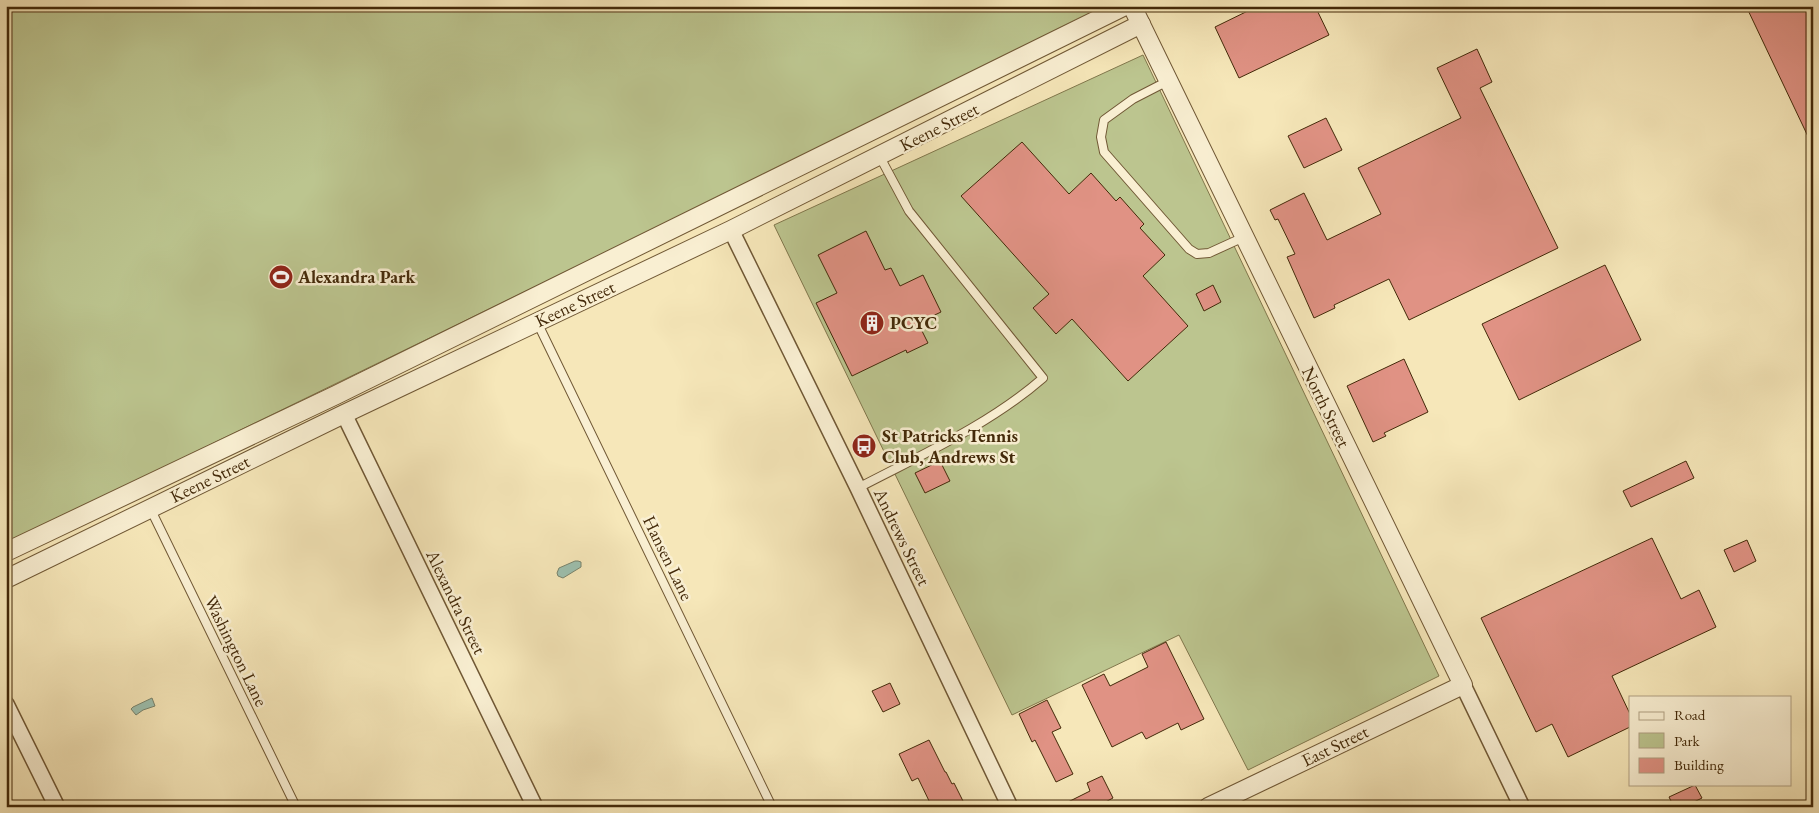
<svg xmlns="http://www.w3.org/2000/svg" width="1819" height="813" font-family="'EB Garamond',serif">
  <style>
    .green { fill: #bcc58f; stroke: #80774c }
    .water { fill: #9dc0af; stroke: #79846d }
    .building { fill: #e09284; stroke: #432909 }
    .lines { fill: none; stroke-linecap: round; stroke-linejoin: round }
    .service-casing { stroke: #705835; stroke-width: 10 }
    .minor-casing { stroke: #705835; stroke-width: 18 }
    .tertiary-casing { stroke: #705835; stroke-width: 20 }
    .service { stroke: #f9efd2; stroke-width: 8 }
    .minor { stroke: #f9efd2; stroke-width: 15 }
    .tertiary { stroke: #f9efd2; stroke-width: 18 }
    .labels { text-anchor: middle; stroke-width: 5; stroke-linejoin: round; paint-order: stroke }
    .street-label { font-size: 18px; fill: #432909; stroke: #f9efd2 }
    .poi-label { font-size: 18px; font-weight: bold; fill: #432909; stroke: #f9efd2; text-anchor: start }
  </style>
  <rect width="100%" height="100%" fill="#f6e7b9"/>
  <filter id="stains"><feTurbulence type="fractalNoise" baseFrequency=".004" numOctaves="4"/><feColorMatrix values="0 0 0 0 .2 0 0 0 0 .09 0 0 0 0 .02 0 0 0 .5 -.17"/></filter>
  <radialGradient id="worn" r=".72"><stop offset=".6" stop-color="#630" stop-opacity="0"/><stop offset="1" stop-color="#630" stop-opacity=".3"/></radialGradient>
  <g class="green">
    <path d="M 6,6 L 1102,6 L 1104,10 L 6,544 Z"/>
    <path d="M 1143,55 L 1439,676 L 1248,770 L 1179,635 L 1012,715 L 774,225 Z"/>
  </g>
  <g class="water">
    <path d="M 575,561 L 578,561 L 581,562 L 581,567 L 563,578 L 558,576 L 557,573 L 559,568 Z"/>
    <path d="M 152,698 L 155,706 L 143,710 L 136,715 L 131,709 L 133,707 Z"/>
  </g>
  <g class="building">
    <path d="M 1258,6 L 1315,6 L 1329,35 L 1239,78 L 1215,27 Z"/>
    <path d="M 1746,6 L 1813,6 L 1813,147 Z"/>
    <path d="M 1477,49 L 1492,82 L 1480,88 L 1558,248 L 1409,320 L 1389,279 L 1334,305 L 1335,308 L 1314,318 L 1287,257 L 1295,254 L 1278,219 L 1275,220 L 1270,210 L 1304,193 L 1327,240 L 1381,214 L 1358,168 L 1461,118 L 1437,68 Z"/>
    <path d="M 1326,118 L 1342,150 L 1304,168 L 1288,136 Z"/>
    <path d="M 1022,142 L 1069,194 L 1091,173 L 1116,201 L 1120,197 L 1144,224 L 1140,228 L 1165,255 L 1143,276 L 1188,326 L 1128,381 L 1072,319 L 1056,334 L 1033,308 L 1049,294 L 961,196 Z"/>
    <path d="M 866,231 L 885,270 L 891,268 L 900,286 L 923,275 L 941,312 L 918,323 L 928,343 L 907,353 L 906,350 L 852,376 L 816,303 L 837,293 L 818,255 Z"/>
    <path d="M 1605,265 L 1641,340 L 1519,400 L 1482,324 Z"/>
    <path d="M 1213,285 L 1221,302 L 1204,311 L 1196,294 Z"/>
    <path d="M 1404,359 L 1428,412 L 1384,433 L 1386,436 L 1373,442 L 1347,386 Z"/>
    <path d="M 940,461 L 950,481 L 925,493 L 915,473 Z"/>
    <path d="M 1686,461 L 1694,478 L 1631,507 L 1623,491 Z"/>
    <path d="M 1652,538 L 1681,599 L 1699,590 L 1716,627 L 1612,676 L 1630,714 L 1630,727 L 1568,757 L 1552,724 L 1536,732 L 1481,618 Z"/>
    <path d="M 1747,540 L 1756,561 L 1734,572 L 1724,550 Z"/>
    <path d="M 1166,642 L 1204,719 L 1181,730 L 1178,723 L 1146,739 L 1142,732 L 1112,747 L 1082,685 L 1104,674 L 1110,686 L 1148,667 L 1142,654 Z"/>
    <path d="M 890,683 L 900,704 L 883,712 L 872,691 Z"/>
    <path d="M 1047,700 L 1061,728 L 1052,732 L 1073,774 L 1056,782 L 1035,740 L 1032,742 L 1019,714 Z"/>
    <path d="M 929,740 L 945,772 L 946,772 L 952,784 L 954,783 L 966,807 L 932,807 L 918,778 L 912,781 L 899,754 Z"/>
    <path d="M 1102,776 L 1113,798 L 1096,807 L 1058,807 L 1090,791 L 1087,783 Z"/>
    <path d="M 1695,785 L 1702,798 L 1684,807 L 1674,807 L 1669,797 Z"/>
  </g>
  <g class="lines">
    <defs>
      <g id="service">
        <path d="M 1168,81 L 1133,99 L 1104,120 L 1101,137 L 1104,152 L 1189,249 L 1197,254 L 1209,253 L 1244,237"/>
        <path d="M 537,322 L 772,807"/>
        <path d="M 858,488 C 921,455 989,425 1043,378 L 909,211 L 880,157"/>
        <path d="M 150,508 L 296,807"/>
      </g>
      <g id="minor">
        <path d="M 731,230 L 858,488 L 1010,807"/>
        <path d="M 344,414 L 535,807"/>
        <path d="M 1463,685 L 1522,807"/>
        <path d="M 6,704 L 57,807"/>
      </g>
      <g id="tertiary">
        <path d="M 1132,6 L 1463,685 L 1208,807"/>
        <path d="M 6,552 L 336,395 L 1125,6"/>
        <path d="M 6,579 L 344,414 L 731,230 L 1141,24"/>
      </g>
    </defs>
    <use href="#service" class="service-casing"/>
    <use href="#minor" class="minor-casing"/>
    <use href="#tertiary" class="tertiary-casing"/>
    <use href="#service" class="service"/>
    <use href="#minor" class="minor"/>
    <use href="#tertiary" class="tertiary"/>
  </g>
  <defs>
    <symbol id="stadium-disc" viewBox="-11 -11 22 22"><circle r="9.5" fill="#8f2418" stroke="#f9efd2"/><path d="M0-5a6.5 5 0 1 0 0 10a6.5 5 0 1 0 0-10ZM-3.5-1.8h7v3.6h-7Z" fill="#fff"/></symbol>
    <symbol id="building-disc" viewBox="-11 -11 22 22"><circle r="9.5" fill="#8f2418" stroke="#f9efd2"/><path d="M-4-6H4V6H1V3H-1V6H-4ZM-2.5-4.3h1.7v1.8h-1.7ZM.8-4.3h1.7v1.8H.8ZM-2.5-1h1.7V.8h-1.7ZM.8-1h1.7V.8H.8Z" fill="#fff"/></symbol>
    <symbol id="bus-disc" viewBox="-11 -11 22 22"><circle r="9.5" fill="#8f2418" stroke="#f9efd2"/><path d="M-5-6H5V4H4V6H2V4H-2V6H-4V4H-5ZM-3.5-4V0h7V-4ZM-3.5 1.2v1.5H-2V1.2ZM2 1.2v1.5H3.5V1.2Z" fill="#fff"/></symbol>
  </defs>
  <g fill-rule="evenodd">
    <use href="#stadium-disc" x="267" y="263" width="28" height="28"/>
    <use href="#building-disc" x="858" y="309" width="28" height="28"/>
    <use href="#bus-disc" x="850" y="432" width="28" height="28"/>
  </g>
  <g class="labels">
    <g class="street-label">
      <text transform="translate(939 127) rotate(-27)" y="6">Keene Street</text>
      <text transform="translate(575 304) rotate(-25)" y="6">Keene Street</text>
      <text transform="translate(1326 407) rotate(64)" y="6">North Street</text>
      <text transform="translate(210 479) rotate(-26)" y="6">Keene Street</text>
      <text transform="translate(902 537) rotate(64)" y="6">Andrews Street</text>
      <text transform="translate(668 558) rotate(64)" y="6">Hansen Lane</text>
      <text transform="translate(456 602) rotate(64)" y="6">Alexandra Street</text>
      <text transform="translate(236 651) rotate(64)" y="6">Washington Lane</text>
      <text transform="translate(1335 746) rotate(-26)" y="6">East Street</text>
    </g>
    <g class="poi-label">
      <text x="298" y="283">Alexandra Park</text>
      <text x="890" y="329">PCYC</text>
      <text x="882" y="442">St Patricks Tennis<tspan x="882" dy="21">Club, Andrews St</tspan></text>
    </g>
  </g>
  <rect width="1819" height="813" fill="none" stroke="#f6e7b9" stroke-width="25"/>
  <rect x="8" y="8" width="1804" height="798" fill="none" stroke="#432909" stroke-width="2.5"/>
  <rect x="12" y="12" width="1794" height="788" fill="none" stroke="#432909"/>
  <rect x="1629" y="696" width="162" height="90" fill="#f9efd2" stroke="#b0a082"/>
  <rect x="1639" y="712" width="25" height="8" fill="#f9efd2" stroke="#b0a082"/>
  <text x="1674" y="720" font-size="15" fill="#432909">Road</text>
  <rect x="1639" y="733" width="25" height="15" fill="#bcc58f" stroke="#b0a082"/>
  <text x="1674" y="746" font-size="15" fill="#432909">Park</text>
  <rect x="1639" y="758" width="25" height="15" fill="#e09284" stroke="#b0a082"/>
  <text x="1674" y="770" font-size="15" fill="#432909">Building</text>
  <rect width="100%" height="100%" filter="url(#stains)"/>
  <rect width="100%" height="100%" fill="url(#worn)"/>
</svg>
